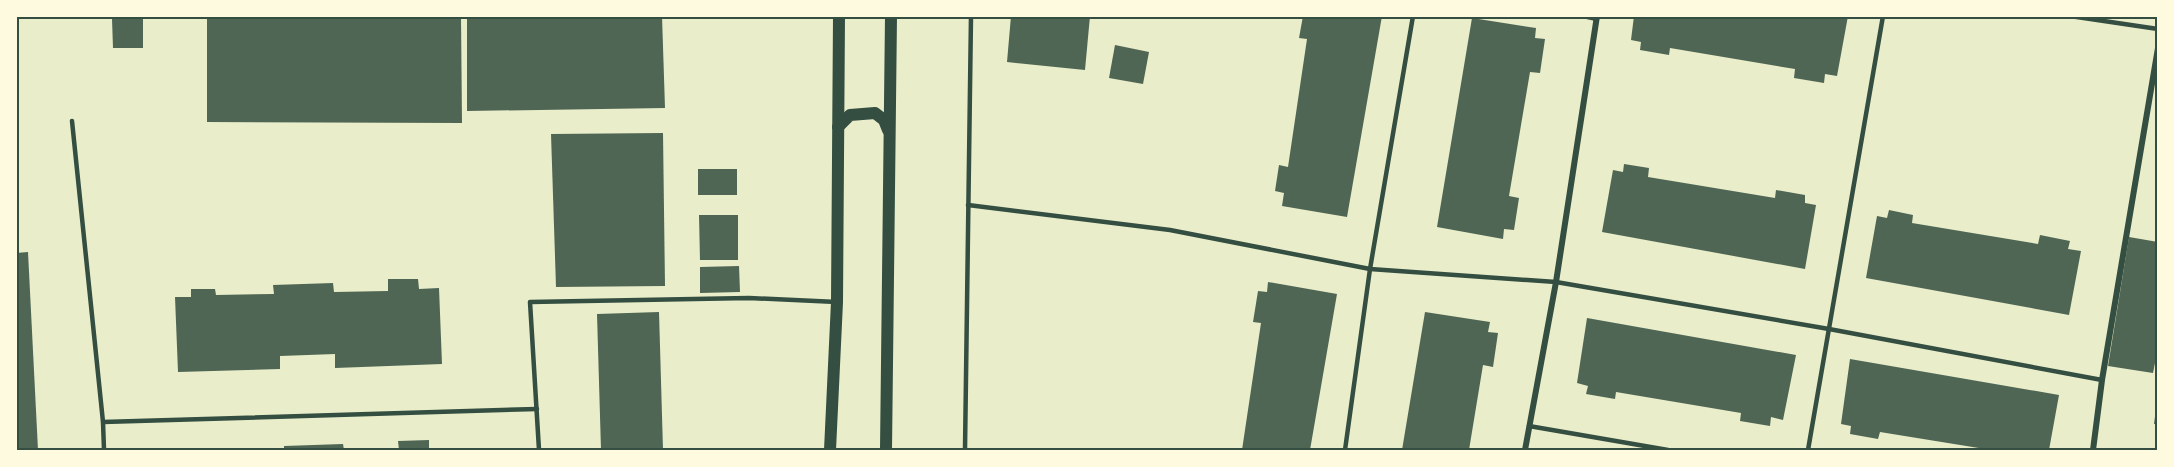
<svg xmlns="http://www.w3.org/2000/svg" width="2174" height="467" font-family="'PT Sans Narrow',sans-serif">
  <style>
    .building { fill: #4f6655 }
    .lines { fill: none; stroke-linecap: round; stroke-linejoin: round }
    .service { stroke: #344e41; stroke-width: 4.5 }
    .minor { stroke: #344e41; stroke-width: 6 }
    .secondary { stroke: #344e41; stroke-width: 12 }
    .neatline { fill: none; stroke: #344e41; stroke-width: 2 }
  </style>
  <rect width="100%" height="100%" fill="#e9edc9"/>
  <g class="building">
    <path d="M 207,16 L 461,16 L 462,123 L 207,122 Z"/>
    <path d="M 467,16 L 662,16 L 665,108 L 467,111 Z"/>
    <path d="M 1011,16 L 1090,16 L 1085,70 L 1007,62 Z"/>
    <path d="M 1303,16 L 1382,16 L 1347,217 L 1282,206 L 1284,193 L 1275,191 L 1279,165 L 1288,167 L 1307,39 L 1299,38 Z"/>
    <path d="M 1634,16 L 1848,16 L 1837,76 L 1825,74 L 1824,83 L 1794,78 L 1795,69 L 1670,48 L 1669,55 L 1640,50 L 1641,42 L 1631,40 Z"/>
    <path d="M 1472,18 L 1536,28 L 1535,38 L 1545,39 L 1540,73 L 1530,72 L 1509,196 L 1519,198 L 1514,230 L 1504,229 L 1503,239 L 1437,227 Z"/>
    <path d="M 112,19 L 143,19 L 143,48 L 113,48 Z"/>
    <path d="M 1115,45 L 1149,52 L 1143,84 L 1109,78 Z"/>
    <path d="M 663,133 L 665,286 L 556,287 L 551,134 Z"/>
    <path d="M 1624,164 L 1649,168 L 1648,177 L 1775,198 L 1776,190 L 1805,195 L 1805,203 L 1816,205 L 1805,269 L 1602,232 L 1613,170 L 1623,172 Z"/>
    <rect x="698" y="169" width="39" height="26"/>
    <path d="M 1889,210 L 1913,215 L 1912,223 L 2038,244 L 2040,235 L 2070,241 L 2068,249 L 2081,251 L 2069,315 L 1866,278 L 1877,216 L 1887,218 Z"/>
    <path d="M 699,215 L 738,215 L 738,260 L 700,260 Z"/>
    <path d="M 2129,237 L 2158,242 L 2158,348 L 2153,373 L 2108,366 Z"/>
    <path d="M 28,252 L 38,450 L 16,450 L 16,253 Z"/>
    <path d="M 739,266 L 740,292 L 700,293 L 700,267 Z"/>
    <path d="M 388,279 L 418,279 L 419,289 L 439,288 L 442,364 L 335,368 L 335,354 L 280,356 L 280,369 L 178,372 L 175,297 L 191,297 L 191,289 L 215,289 L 216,295 L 274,294 L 273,285 L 333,283 L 334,292 L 388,291 Z"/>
    <path d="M 1268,282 L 1337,294 L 1310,450 L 1242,450 L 1261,323 L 1253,322 L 1258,291 L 1267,292 Z"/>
    <path d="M 659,312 L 663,450 L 601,450 L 597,314 Z"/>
    <path d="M 1425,312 L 1490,322 L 1488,332 L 1498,333 L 1493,367 L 1483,365 L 1469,450 L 1402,450 Z"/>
    <path d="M 1587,318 L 1796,355 L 1783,420 L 1771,417 L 1770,426 L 1740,421 L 1741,413 L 1616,392 L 1615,399 L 1586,394 L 1588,386 L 1577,383 Z"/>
    <path d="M 1850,359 L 2059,395 L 2049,450 L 1991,450 L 1880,432 L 1878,439 L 1850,434 L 1851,426 L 1841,424 Z"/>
    <path d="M 2156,409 L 2158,409 L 2158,424 L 2154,424 Z"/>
    <path d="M 429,440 L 429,450 L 399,450 L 398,441 Z"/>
    <path d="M 343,444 L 344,450 L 284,450 L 284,446 Z"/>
  </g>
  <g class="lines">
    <g class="service">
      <path d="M 1583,16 L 1597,19"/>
      <path d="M 2070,16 L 2158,29"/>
      <path d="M 72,121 L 103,422 L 104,450"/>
      <path d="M 968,205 L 1170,230 L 1370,269 L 1556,282 L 1829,329 L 2102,380"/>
      <path d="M 103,422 L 537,409"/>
      <path d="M 1529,426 L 1668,450"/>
      <path d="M 539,450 L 530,302 L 749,298 L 837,302"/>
      <path d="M 965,450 L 971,16"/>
      <path d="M 1345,450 L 1370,269 L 1413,16"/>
      <path d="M 1808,450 L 1883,16"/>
    </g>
    <g class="minor">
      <path d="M 1525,450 L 1556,282 L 1597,16"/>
      <path d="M 2093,450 L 2102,380 L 2158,48"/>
    </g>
    <g class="secondary">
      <path d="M 838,127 L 850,115 L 875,113 L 884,120 L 888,130"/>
      <path d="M 830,450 L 837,302 L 839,16"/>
      <path d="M 886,450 L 891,16"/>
    </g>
  </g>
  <rect width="2174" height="467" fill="none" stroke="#fefae0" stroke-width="36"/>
  <rect x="18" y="18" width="2138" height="431" class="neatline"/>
</svg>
